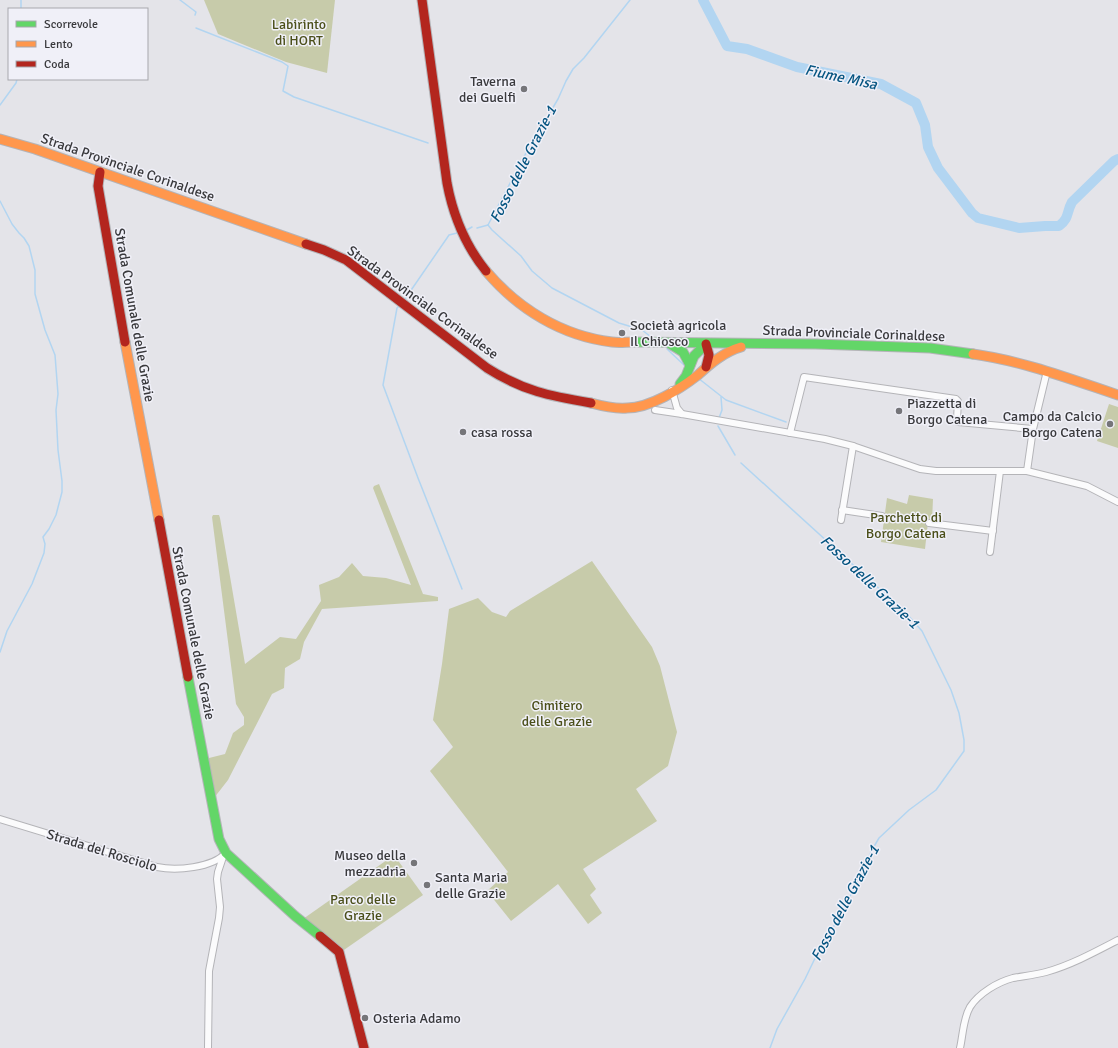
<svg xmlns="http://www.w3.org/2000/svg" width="1118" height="1048" font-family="Signika,sans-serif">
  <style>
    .green { fill: #c7cbaa }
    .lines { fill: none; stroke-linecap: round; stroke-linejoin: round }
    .stream { stroke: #b2d5f1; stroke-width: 1.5 }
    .river { stroke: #b2d5f1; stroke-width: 10 }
    .street-casing { stroke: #b4b4b8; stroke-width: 8 }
    .fast-casing { stroke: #b4b4b8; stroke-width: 11 }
    .slow-casing { stroke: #b4b4b8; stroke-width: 11 }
    .jam-casing { stroke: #b4b4b8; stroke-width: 11 }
    .street { stroke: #fbfbfc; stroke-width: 6 }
    .fast { stroke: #63d668; stroke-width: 9 }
    .slow { stroke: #ff974d; stroke-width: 9 }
    .jam { stroke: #b3261e; stroke-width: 9 }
    .poi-dot { fill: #757579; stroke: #f0f0f8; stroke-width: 1.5 }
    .labels { text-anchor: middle; stroke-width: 3; stroke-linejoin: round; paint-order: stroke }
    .park-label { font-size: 14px; fill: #4b4f1a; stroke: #f0f0f8 }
    .poi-label { font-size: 14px; fill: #39393c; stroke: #f0f0f8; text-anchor: start }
    .street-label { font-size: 14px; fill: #39393c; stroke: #f0f0f8 }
    .water-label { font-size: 15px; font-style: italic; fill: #065581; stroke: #f0f0f8 }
  </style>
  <rect width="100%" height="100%" fill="#e4e4e9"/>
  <g class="green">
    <path d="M 204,0 L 335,0 L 327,73 L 286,62 L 218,34 Z"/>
    <path d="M 1109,404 L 1118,407 L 1118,448 L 1097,441 Z"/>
    <path d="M 379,484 L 423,594 L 438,597 L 438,601 L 322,609 L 304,642 L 300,659 L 285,668 L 284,688 L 272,694 L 228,780 L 214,798 L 205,759 L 225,754 L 233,733 L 244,725 L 244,717 L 236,704 L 212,517 L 213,515 L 219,515 L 220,518 L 245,664 L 280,637 L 296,639 L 321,601 L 319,585 L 339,577 L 352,563 L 363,576 L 386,578 L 411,585 L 373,488 L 374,486 Z"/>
    <path d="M 909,495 L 933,499 L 932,521 L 928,522 L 925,549 L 881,542 L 887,498 L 907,504 Z"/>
    <path d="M 592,561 L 652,647 L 660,666 L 677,732 L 668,766 L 636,789 L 657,821 L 583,869 L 596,889 L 590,895 L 602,913 L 588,924 L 558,884 L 511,921 L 487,891 L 508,872 L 430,771 L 453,747 L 433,720 L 442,664 L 449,609 L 478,598 L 492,612 L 506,617 L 510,611 Z"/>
    <path d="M 394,855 L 423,895 L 341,952 L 303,919 Z"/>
  </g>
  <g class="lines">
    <g class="stream">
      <path d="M 180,0 L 196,12 L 195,15"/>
      <path d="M 21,9 L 21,0"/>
      <path d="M 196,28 L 282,62 L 288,66 L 283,91 L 294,97 L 428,143"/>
      <path d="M 0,105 L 16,83 L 17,79"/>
      <path d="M 0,201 L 12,224 L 19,233 L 24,238 L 29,246 L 35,270 L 35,294 L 45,330 L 55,355 L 58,394 L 56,410 L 58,450 L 62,481 L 62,492 L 56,515 L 49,529 L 43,537 L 45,544 L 44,553 L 32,584 L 7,631 L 0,652"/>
      <path d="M 488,225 L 525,155 L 558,99 L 566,81 L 573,69 L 584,58 L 630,0"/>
      <path d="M 488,225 L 492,230 L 521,256 L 532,271 L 552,288 L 619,323 L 642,330 L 651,337"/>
      <path d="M 477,228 L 488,225"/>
      <path d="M 465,231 L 472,227"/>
      <path d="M 405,299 L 447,238 L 449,235 L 457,233"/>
      <path d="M 399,306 L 397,308 L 383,385 L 418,478 L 462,589"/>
      <path d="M 667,349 L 684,365"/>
      <path d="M 698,378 L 726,400 L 786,422"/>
      <path d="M 719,418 L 722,410 L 721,397"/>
      <path d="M 718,426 L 735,455"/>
      <path d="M 741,463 L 906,613 L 922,631 L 951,690 L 959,713 L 964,740 L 964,751 L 936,790 L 909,810 L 879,838 L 872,850 L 856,885 L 837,921 L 819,950 L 805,979 L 777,1029 L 770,1048"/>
    </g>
    <path class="river" d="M 703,0 L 727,46 L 747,49 L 797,67 L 881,84 L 916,103 L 925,125 L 928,147 L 938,168 L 972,213 L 978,218 L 1019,228 L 1045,226 L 1059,226 C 1070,217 1066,213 1072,202 L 1114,161 L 1118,159"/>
    <defs>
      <g id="street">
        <path d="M 672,390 L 677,408 L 682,414"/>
        <path d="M 655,410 L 682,414 L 825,439 L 853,446 L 920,469 L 936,471 L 1027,471 L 1087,486 L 1118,502"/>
        <path d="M 790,433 L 804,377 L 956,399 L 958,401 L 957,419 L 958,422 L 1033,429 L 1047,371"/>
        <path d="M 1027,471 L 1033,429"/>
        <path d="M 842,510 L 882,516"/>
        <path d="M 841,520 L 853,446"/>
        <path d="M 929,523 L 993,531"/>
        <path d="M 990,552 L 1000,471"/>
        <path d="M 0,819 L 157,867 C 176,871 212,868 226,853"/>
        <path d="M 208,1048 L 209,971 L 219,918 L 220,907 L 217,879 L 218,872 L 223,857"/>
        <path d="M 960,1048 C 963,1035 963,1019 970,1007 C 979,993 998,982 1013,978 C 1024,976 1035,975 1046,972 C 1071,965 1095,952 1118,940"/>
      </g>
      <g id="fast">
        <path d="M 633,342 L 816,344 L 930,348 L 973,354"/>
        <path d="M 670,344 L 683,352 L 690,365"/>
        <path d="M 680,384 L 686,376 L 694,356 L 706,344"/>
        <path d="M 188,677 L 219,839 L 226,853 L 295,916 L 320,936"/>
      </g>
      <g id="slow">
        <path d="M 0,139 L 35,149 L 306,244"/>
        <path d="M 486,271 C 518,309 562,336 612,342 C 619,343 626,342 633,342"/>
        <path d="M 125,342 L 159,520"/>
        <path d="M 973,354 C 1023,361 1070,379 1118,395"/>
        <path d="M 591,403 C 602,406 615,409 627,408 C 650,408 680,389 698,375 C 711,363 724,352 741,347"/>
      </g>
      <g id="jam">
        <path d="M 422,0 L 447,183 C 453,215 465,245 486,271"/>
        <path d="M 100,172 L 98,186 L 125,342"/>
        <path d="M 306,244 L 324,250 L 346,260 L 487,368 C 523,391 550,396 591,403"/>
        <path d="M 706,344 L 709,355 L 706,367"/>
        <path d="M 159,520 L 188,677"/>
        <path d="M 320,936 L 339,952 L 364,1048"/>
      </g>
    </defs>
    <use href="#street" class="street-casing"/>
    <use href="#fast" class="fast-casing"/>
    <use href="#slow" class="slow-casing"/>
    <use href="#jam" class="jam-casing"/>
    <use href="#street" class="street"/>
    <use href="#fast" class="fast"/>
    <use href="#slow" class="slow"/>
    <use href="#jam" class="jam"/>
  </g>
  <g class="poi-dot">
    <circle cx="524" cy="89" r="4"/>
    <circle cx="622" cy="333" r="4"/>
    <circle cx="899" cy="411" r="4"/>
    <circle cx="1110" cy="424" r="4"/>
    <circle cx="463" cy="432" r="4"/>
    <circle cx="414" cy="863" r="4"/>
    <circle cx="427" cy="885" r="4"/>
    <circle cx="365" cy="1018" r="4"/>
  </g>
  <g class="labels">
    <g class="park-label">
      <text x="299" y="29">Labirinto<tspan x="299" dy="16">di HORT</tspan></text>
      <text x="906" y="522">Parchetto di<tspan x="906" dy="16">Borgo Catena</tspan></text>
      <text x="557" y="710">Cimitero<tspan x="557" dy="16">delle Grazie</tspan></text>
      <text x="363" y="904">Parco delle<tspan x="363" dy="16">Grazie</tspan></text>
    </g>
    <g class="poi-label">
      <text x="516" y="86" text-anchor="end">Taverna<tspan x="516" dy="16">dei Guelfi</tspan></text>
      <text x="630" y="330">Società agricola<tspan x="630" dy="16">Il Chiosco</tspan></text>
      <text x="907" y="408">Piazzetta di<tspan x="907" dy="16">Borgo Catena</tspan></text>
      <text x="1102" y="421" text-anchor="end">Campo da Calcio<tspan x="1102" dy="16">Borgo Catena</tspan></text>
      <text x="471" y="437">casa rossa</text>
      <text x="406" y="860" text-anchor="end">Museo della<tspan x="406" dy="16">mezzadria</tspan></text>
      <text x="435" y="882">Santa Maria<tspan x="435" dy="16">delle Grazie</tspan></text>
      <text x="373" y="1023">Osteria Adamo</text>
    </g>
    <g class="street-label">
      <text transform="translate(128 167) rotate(19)" y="5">Strada Provinciale Corinaldese</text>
      <text transform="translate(423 302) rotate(36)" y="5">Strada Provinciale Corinaldese</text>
      <text transform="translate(135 315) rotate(80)" y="5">Strada Comunale delle Grazie</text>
      <text transform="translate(854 333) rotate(2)" y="5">Strada Provinciale Corinaldese</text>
      <text transform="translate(194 633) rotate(79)" y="5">Strada Comunale delle Grazie</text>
      <text transform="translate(102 850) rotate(17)" y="5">Strada del Rosciolo</text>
    </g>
    <g class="water-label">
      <text transform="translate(841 77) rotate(12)" y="5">Fiume Misa</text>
      <text transform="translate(523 164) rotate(-63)" y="5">Fosso delle Grazie-1</text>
      <text transform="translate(870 582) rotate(43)" y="5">Fosso delle Grazie-1</text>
      <text transform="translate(845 903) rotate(-62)" y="5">Fosso delle Grazie-1</text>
    </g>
  </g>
  <rect x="8" y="8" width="140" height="72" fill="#f0f0f8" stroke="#a7a7ad"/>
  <rect x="16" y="21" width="20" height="6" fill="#63d668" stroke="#a7a7ad"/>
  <text x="44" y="28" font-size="12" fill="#39393c">Scorrevole</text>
  <rect x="16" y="41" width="20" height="6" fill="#ff974d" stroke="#a7a7ad"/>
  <text x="44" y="48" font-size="12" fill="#39393c">Lento</text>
  <rect x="16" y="61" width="20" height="6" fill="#b3261e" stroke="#a7a7ad"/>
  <text x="44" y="68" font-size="12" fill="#39393c">Coda</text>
</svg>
